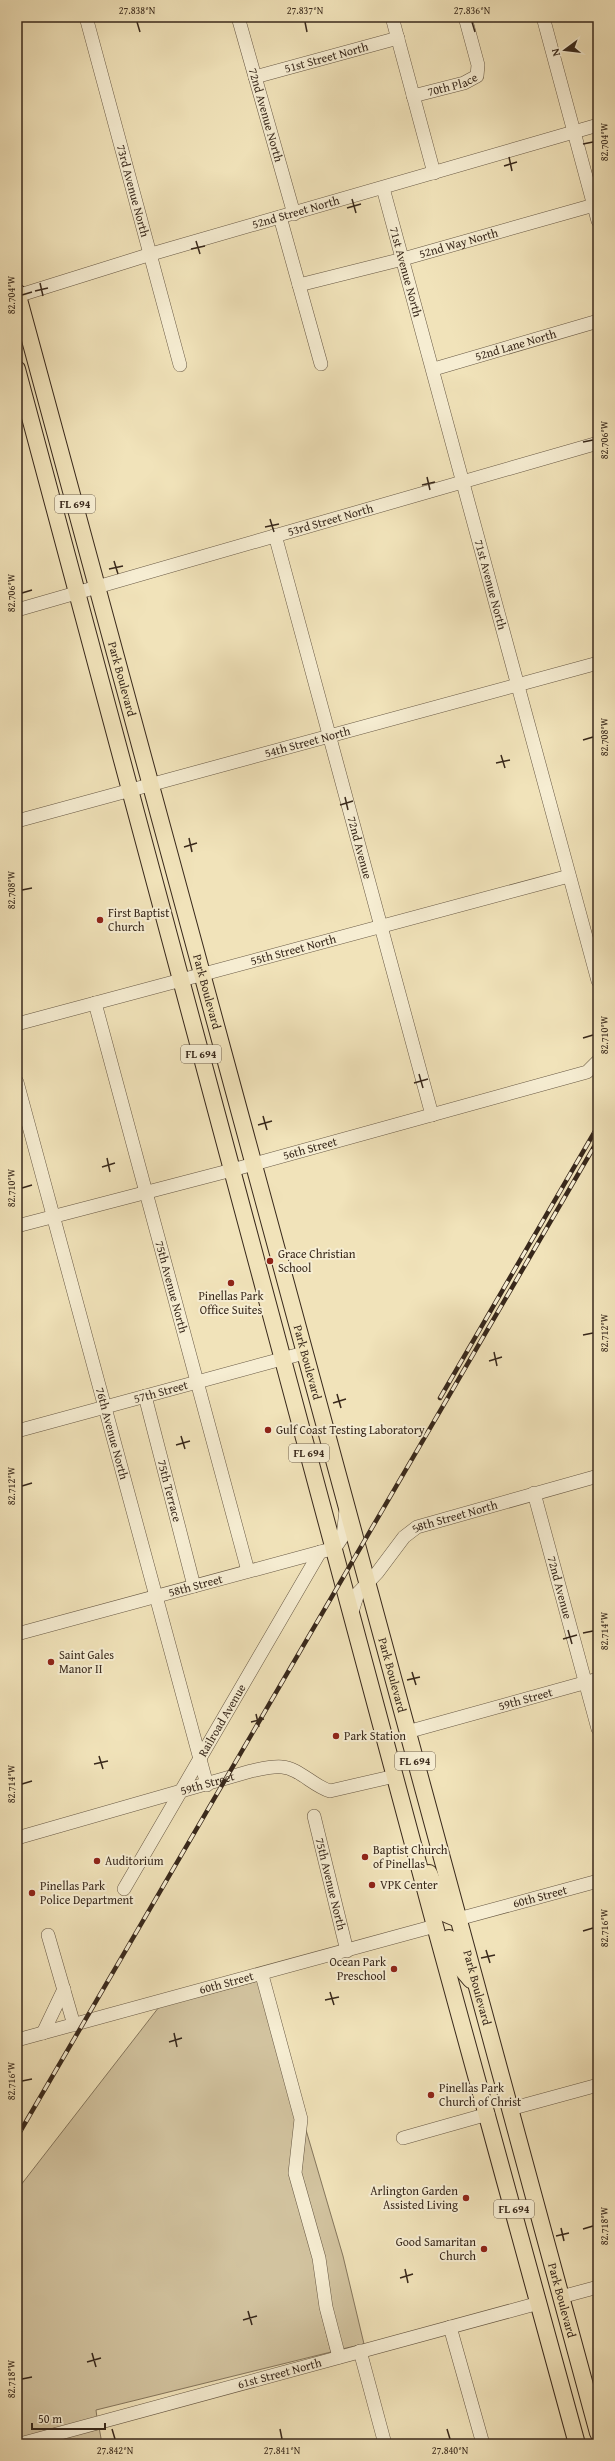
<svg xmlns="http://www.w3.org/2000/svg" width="615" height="2461" font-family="'Gentium Book Plus',serif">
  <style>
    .green { fill: #d2c39f; stroke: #85765d }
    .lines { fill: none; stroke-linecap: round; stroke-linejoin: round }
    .minor-casing { stroke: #665743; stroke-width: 14 }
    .major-casing { stroke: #38281b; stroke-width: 18 }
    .minor { stroke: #f6edd2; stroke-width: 13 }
    .major { stroke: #f1e3ba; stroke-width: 16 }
    .rail-casing { stroke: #38281b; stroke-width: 4.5 }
    .rail { stroke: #f6edd2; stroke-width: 3; stroke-dasharray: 9; stroke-linecap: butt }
    .ticks { fill: none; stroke: #38281b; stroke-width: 1.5 }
    .poi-dot { fill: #8f2418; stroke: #f6edd2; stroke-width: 1.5 }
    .labels { text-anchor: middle; stroke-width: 4; stroke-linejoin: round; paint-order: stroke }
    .shield { fill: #f6edd2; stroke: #716352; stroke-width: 1 }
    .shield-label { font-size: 11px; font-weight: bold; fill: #38281b }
    .street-label { font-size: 12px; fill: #38281b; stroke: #f6edd2 }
    .poi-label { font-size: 12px; fill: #38281b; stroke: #f6edd2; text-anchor: start }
    .neatline { fill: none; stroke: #38281b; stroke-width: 1.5 }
    .ticks-label { font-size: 10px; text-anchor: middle; fill: #38281b }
  </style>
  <rect width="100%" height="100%" fill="#f1e3ba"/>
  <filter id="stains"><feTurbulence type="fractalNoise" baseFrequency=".005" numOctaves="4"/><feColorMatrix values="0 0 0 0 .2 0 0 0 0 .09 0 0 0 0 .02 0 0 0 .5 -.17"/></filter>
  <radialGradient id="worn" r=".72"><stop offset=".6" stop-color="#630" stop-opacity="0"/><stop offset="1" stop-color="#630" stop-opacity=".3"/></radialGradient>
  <g class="green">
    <path d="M 258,1981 L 296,2120 L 290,2175 L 314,2260 L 320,2308 L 331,2352 L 96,2410 L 97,2418 L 17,2440 L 17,2190 L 159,2007 Z"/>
    <path d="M 306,2130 L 343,2256 L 364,2344 L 342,2349 L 301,2173 Z"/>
    <path d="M 99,2427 L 102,2444 L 39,2444 Z"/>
  </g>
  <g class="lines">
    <defs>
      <g id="minor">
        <path id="s1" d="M 86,17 L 180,365"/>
        <path id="s2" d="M 238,17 L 294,214"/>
        <path d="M 392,17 L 434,173"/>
        <path d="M 543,17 L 598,221"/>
        <path id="s3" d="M 255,77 L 398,38"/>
        <path id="s4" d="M 413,96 L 464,83 L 477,76 L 478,65 L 465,17"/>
        <path id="s5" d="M 383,188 L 598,981"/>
        <path d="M 280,217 L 321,364"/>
        <path id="s6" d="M 299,285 L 403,259 L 594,205"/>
        <path id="s7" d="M 17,296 L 148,255 L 598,125"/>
        <path id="s8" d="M 434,369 L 598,321"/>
        <path id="s9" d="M 275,535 L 432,1115"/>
        <path id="s10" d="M 17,610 L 598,443"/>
        <path id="s11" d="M 17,821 L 598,663"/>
        <path id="s12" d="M 95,1003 L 248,1571"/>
        <path id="s13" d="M 17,1024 L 569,876"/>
        <path id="s14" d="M 17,1082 L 207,1785"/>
        <path id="s15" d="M 17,1226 L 232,1170 L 587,1072 L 598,1061"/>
        <path id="s16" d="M 145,1396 L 194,1586"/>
        <path id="s17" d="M 17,1431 L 304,1353"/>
        <path id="s18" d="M 534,1493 L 598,1729"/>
        <path id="s19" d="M 352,1612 L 358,1593 L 377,1573 L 404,1537 L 417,1527 L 598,1476"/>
        <path id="s20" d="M 17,1634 L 335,1548 L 343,1536 L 346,1510"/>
        <path id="s21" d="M 407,1732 L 598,1679"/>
        <path id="s22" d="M 314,1816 L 347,1951"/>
        <path id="s23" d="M 17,1838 L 251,1771 C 261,1769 272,1766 282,1767 C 299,1768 313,1786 330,1791 L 395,1776"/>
        <path id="s24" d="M 124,1889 L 320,1552"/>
        <path id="s25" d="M 458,1919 L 598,1881"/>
        <path d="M 48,1935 L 74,2025"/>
        <path d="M 262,1975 L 301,2119 L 295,2173 L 319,2258 L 326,2307 L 339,2357"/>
        <path d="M 43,2033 L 64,1989"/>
        <path id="s26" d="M 17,2040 L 435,1926"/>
        <path d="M 510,2109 L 598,2085"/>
        <path d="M 403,2138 L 488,2114"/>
        <path d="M 561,2297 L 598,2287"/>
        <path d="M 450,2327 L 483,2444"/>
        <path d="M 360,2351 L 385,2444"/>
        <path id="s27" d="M 20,2444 L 539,2303"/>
      </g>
      <g id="major">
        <path id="s28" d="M 17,292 L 598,2433"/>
        <path d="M 17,369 L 435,1926 L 577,2444"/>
        <path d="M 429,1873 L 446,1914 L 458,1919"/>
        <path d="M 449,1938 L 460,1967 L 471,1980"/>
      </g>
    </defs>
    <use href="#minor" class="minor-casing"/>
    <use href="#major" class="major-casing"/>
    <use href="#minor" class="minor"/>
    <use href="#major" class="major"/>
    <defs>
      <g id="rail">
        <path d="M 440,1398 L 598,1126"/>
        <path d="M 17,2137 L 598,1140"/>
      </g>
    </defs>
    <use href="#rail" class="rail-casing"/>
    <use href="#rail" class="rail"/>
  </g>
  <path class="ticks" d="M 137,22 L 140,32M 305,22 L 307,32M 472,22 L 475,32M 583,144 L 593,142M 509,157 L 512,171M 504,166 L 517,162M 352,199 L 356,213M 347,208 L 361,204M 196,241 L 200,254M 191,249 L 205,246M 40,283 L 43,296M 35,291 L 48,288M 22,295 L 32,292M 583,442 L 593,440M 427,477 L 430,490M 422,485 L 435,482M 270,519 L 274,532M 265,527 L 279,524M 114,561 L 118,574M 109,569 L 123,566M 22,593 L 32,590M 583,740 L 593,737M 501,755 L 505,768M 496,763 L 510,760M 345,797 L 348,810M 340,805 L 353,801M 189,838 L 192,852M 184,847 L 197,843M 22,890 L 32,888M 583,1038 L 593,1035M 419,1074 L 423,1088M 414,1083 L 428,1079M 263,1116 L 267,1130M 258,1125 L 272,1121M 107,1158 L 110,1172M 102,1167 L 115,1163M 22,1188 L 32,1185M 583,1335 L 593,1333M 494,1352 L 497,1366M 489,1361 L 502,1357M 337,1394 L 341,1408M 333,1403 L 346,1399M 181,1436 L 185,1449M 176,1445 L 190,1441M 22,1486 L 32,1483M 568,1630 L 572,1644M 583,1633 L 593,1631M 563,1639 L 577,1635M 412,1672 L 416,1685M 407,1680 L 420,1677M 256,1714 L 259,1727M 251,1722 L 264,1719M 99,1756 L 103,1769M 94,1764 L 108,1761M 22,1784 L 32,1781M 583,1931 L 593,1928M 486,1950 L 490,1963M 481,1958 L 495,1955M 330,1992 L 334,2005M 325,2000 L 339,1997M 174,2033 L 177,2047M 169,2042 L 182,2038M 22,2081 L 32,2079M 561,2228 L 564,2241M 583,2229 L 593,2226M 556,2236 L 569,2233M 405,2269 L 408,2283M 400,2278 L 413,2274M 248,2311 L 252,2325M 243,2320 L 257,2316M 92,2353 L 96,2367M 87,2362 L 101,2358M 22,2379 L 32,2377M 112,2429 L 115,2439M 280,2429 L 282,2439M 447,2429 L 450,2439"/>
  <g class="poi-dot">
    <circle cx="100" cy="920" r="4"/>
    <circle cx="270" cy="1261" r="4"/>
    <circle cx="231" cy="1283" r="4"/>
    <circle cx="268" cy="1430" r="4"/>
    <circle cx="51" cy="1662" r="4"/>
    <circle cx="336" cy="1736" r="4"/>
    <circle cx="365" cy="1857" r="4"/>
    <circle cx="97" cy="1861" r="4"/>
    <circle cx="372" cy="1885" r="4"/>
    <circle cx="32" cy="1893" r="4"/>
    <circle cx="394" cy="1969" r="4"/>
    <circle cx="431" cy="2095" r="4"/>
    <circle cx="466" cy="2198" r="4"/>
    <circle cx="484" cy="2249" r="4"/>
  </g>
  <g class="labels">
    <g class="shield">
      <rect x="55" y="495" width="40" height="18" rx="3"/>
      <rect x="181" y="1045" width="40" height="18" rx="3"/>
      <rect x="289" y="1444" width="40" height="18" rx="3"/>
      <rect x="395" y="1752" width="40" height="18" rx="3"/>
      <rect x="494" y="2200" width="40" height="18" rx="3"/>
    </g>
    <g class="shield-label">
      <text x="75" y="508">FL 694</text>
      <text x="201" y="1058">FL 694</text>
      <text x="309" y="1457">FL 694</text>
      <text x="415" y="1765">FL 694</text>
      <text x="514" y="2213">FL 694</text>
    </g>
    <g class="street-label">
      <text dy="4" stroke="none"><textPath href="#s3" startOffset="74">51st Street North</textPath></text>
      <text dy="4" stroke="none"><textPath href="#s4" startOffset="41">70th Place</textPath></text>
      <text dy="4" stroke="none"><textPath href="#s2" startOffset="102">72nd Avenue North</textPath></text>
      <text dy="4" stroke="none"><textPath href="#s1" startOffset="180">73rd Avenue North</textPath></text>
      <text dy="4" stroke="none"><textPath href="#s7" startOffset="291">52nd Street North</textPath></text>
      <text dy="4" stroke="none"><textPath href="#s6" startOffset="165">52nd Way North</textPath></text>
      <text dy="4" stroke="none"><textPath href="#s5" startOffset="87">71st Avenue North</textPath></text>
      <text dy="4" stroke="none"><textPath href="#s8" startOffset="85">52nd Lane North</textPath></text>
      <text dy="4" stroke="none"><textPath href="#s10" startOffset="326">53rd Street North</textPath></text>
      <text dy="4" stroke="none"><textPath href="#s5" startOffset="411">71st Avenue North</textPath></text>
      <text dy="4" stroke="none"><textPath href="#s28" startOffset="401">Park Boulevard</textPath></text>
      <text dy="4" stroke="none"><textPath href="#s11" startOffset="301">54th Street North</textPath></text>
      <text dy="4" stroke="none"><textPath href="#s9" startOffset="324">72nd Avenue</textPath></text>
      <text dy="4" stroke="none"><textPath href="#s13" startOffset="286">55th Street North</textPath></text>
      <text dy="4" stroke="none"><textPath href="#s28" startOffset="725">Park Boulevard</textPath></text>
      <text dy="4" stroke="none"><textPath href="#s15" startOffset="303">56th Street</textPath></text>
      <text dy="4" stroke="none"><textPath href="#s12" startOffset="294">75th Avenue North</textPath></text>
      <text dy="4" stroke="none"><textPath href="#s28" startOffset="1109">Park Boulevard</textPath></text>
      <text dy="4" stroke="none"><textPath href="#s17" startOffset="149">57th Street</textPath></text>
      <text dy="4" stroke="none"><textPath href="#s14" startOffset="364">76th Avenue North</textPath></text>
      <text dy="4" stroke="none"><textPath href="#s16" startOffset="98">75th Terrace</textPath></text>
      <text dy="4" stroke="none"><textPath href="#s19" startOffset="148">58th Street North</textPath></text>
      <text dy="4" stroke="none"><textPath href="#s20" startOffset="185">58th Street</textPath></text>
      <text dy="4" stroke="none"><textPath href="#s18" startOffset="98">72nd Avenue</textPath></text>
      <text dy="4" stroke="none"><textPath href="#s28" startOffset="1433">Park Boulevard</textPath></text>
      <text dy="4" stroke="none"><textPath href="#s21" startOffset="123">59th Street</textPath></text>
      <text dy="4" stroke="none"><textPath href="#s24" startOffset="195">Railroad Avenue</textPath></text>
      <text dy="4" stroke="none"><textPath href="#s23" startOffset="198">59th Street</textPath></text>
      <text dy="4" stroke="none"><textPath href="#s22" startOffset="70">75th Avenue North</textPath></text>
      <text dy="4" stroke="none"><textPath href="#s25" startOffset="85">60th Street</textPath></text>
      <text dy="4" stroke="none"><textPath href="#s26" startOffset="217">60th Street</textPath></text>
      <text dy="4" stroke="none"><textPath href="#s28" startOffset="1757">Park Boulevard</textPath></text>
      <text dy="4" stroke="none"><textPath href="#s28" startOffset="2081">Park Boulevard</textPath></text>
      <text dy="4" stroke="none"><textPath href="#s27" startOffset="269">61st Street North</textPath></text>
    </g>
    <g class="poi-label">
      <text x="108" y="917">First Baptist<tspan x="108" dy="14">Church</tspan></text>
      <text x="278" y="1258">Grace Christian<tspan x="278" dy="14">School</tspan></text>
      <text x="231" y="1300" text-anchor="middle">Pinellas Park<tspan x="231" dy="14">Office Suites</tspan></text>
      <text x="276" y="1434">Gulf Coast Testing Laboratory</text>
      <text x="59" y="1659">Saint Gales<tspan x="59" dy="14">Manor II</tspan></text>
      <text x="344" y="1740">Park Station</text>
      <text x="373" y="1854">Baptist Church<tspan x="373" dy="14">of Pinellas</tspan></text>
      <text x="105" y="1865">Auditorium</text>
      <text x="380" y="1889">VPK Center</text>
      <text x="40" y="1890">Pinellas Park<tspan x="40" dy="14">Police Department</tspan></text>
      <text x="386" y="1966" text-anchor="end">Ocean Park<tspan x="386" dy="14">Preschool</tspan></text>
      <text x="439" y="2092">Pinellas Park<tspan x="439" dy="14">Church of Christ</tspan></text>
      <text x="458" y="2195" text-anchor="end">Arlington Garden<tspan x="458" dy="14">Assisted Living</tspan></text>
      <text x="476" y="2246" text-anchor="end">Good Samaritan<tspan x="476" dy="14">Church</tspan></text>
    </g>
  </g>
  <rect width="615" height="2461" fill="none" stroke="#f1e3ba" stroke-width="44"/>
  <g transform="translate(565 50) rotate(255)" stroke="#f6edd2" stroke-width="3" paint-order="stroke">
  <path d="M0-3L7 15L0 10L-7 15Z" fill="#38281b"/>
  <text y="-6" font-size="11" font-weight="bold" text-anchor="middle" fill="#38281b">N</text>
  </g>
  <path d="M32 2423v6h73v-6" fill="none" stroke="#38281b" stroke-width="2"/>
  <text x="38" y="2423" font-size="12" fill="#38281b" stroke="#f6edd2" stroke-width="3" paint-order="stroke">50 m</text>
  <rect x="22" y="22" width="571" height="2417" class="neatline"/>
  <g class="ticks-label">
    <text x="137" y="14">27.838°N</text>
    <text x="305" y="14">27.837°N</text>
    <text x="472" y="14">27.836°N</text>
    <text transform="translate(604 142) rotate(-90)" y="4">82.704°W</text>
    <text transform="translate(11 295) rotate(-90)" y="4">82.704°W</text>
    <text transform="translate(604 440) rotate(-90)" y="4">82.706°W</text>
    <text transform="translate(11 593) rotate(-90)" y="4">82.706°W</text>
    <text transform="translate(604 737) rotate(-90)" y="4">82.708°W</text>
    <text transform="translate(11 890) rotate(-90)" y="4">82.708°W</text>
    <text transform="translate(604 1035) rotate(-90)" y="4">82.710°W</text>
    <text transform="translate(11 1188) rotate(-90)" y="4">82.710°W</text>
    <text transform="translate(604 1333) rotate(-90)" y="4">82.712°W</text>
    <text transform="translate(11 1486) rotate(-90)" y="4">82.712°W</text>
    <text transform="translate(604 1631) rotate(-90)" y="4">82.714°W</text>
    <text transform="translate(11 1784) rotate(-90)" y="4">82.714°W</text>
    <text transform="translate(604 1928) rotate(-90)" y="4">82.716°W</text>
    <text transform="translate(11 2081) rotate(-90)" y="4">82.716°W</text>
    <text transform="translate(604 2226) rotate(-90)" y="4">82.718°W</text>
    <text transform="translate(11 2379) rotate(-90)" y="4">82.718°W</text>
    <text x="115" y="2454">27.842°N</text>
    <text x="282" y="2454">27.841°N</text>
    <text x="450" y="2454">27.840°N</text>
  </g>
  <rect width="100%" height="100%" filter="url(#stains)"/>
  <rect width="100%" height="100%" fill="url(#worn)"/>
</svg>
